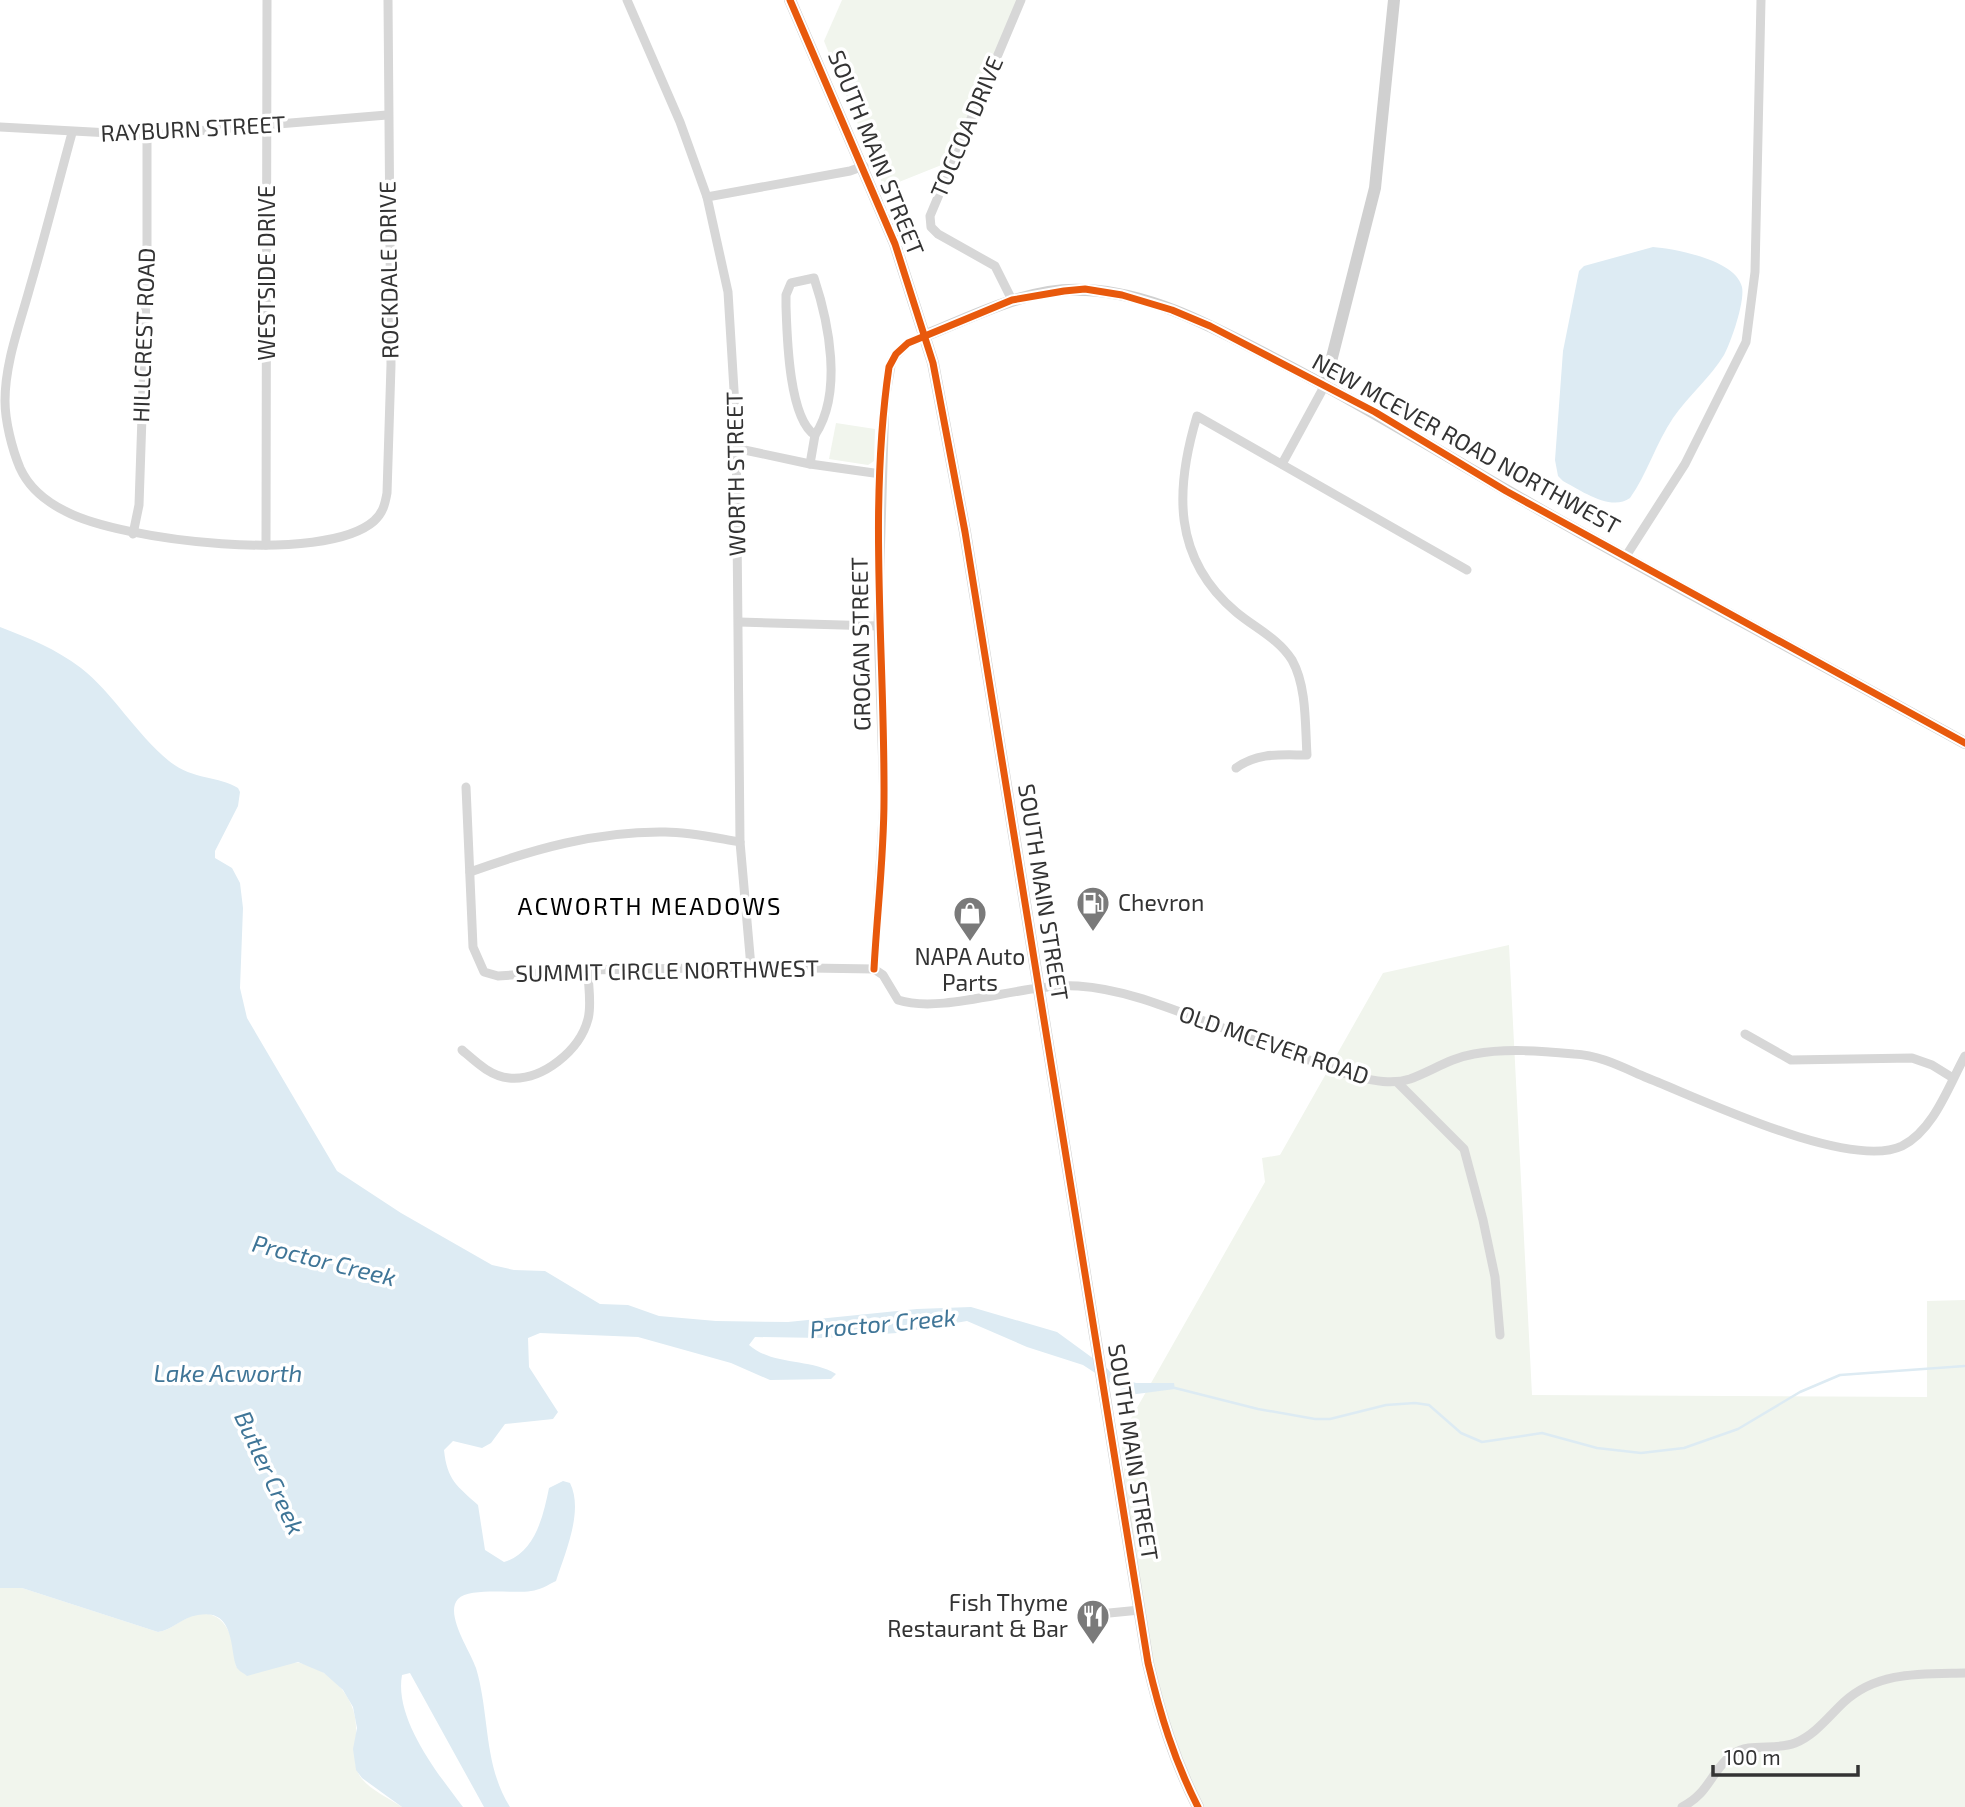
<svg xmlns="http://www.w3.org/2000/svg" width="1965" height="1807" font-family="'Exo 2',sans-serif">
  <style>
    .green { fill: #f1f5ed }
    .water { fill: #ddebf3 }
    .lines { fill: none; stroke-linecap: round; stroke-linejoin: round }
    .stream { stroke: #ddebf3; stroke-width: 2.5 }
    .street { stroke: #d7d7d7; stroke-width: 9 }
    .secondary { stroke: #d0d0d0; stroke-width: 12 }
    .cycleway-casing { stroke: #fff; stroke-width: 11 }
    .cycleway { stroke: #e8590c; stroke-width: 7 }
    .labels { text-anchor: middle; stroke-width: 7; stroke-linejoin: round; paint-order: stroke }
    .street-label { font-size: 23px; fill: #333; stroke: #fff }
    .poi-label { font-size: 23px; fill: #333; stroke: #fff; text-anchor: start }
    .neighbourhood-label { font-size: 24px; letter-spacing: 2px; fill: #000; stroke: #fff }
    .water-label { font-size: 24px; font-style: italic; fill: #3f7597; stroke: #fff }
  </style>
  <rect width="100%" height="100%" fill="#fff"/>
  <g class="green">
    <path d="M 842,0 L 1017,0 L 949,162 L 884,188 L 824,41 Z"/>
    <path d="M 836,423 L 875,429 L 874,461 L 868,465 L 829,459 Z"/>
    <path d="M 1509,945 L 1532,1395 L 1927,1397 L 1927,1301 L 1965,1300 L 1965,1807 L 1202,1807 L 1172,1758 L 1134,1583 L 1121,1436 L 1265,1182 L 1262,1158 L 1280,1155 L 1383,973 Z"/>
    <path d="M 0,1588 L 22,1588 L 158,1632 C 173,1630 183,1616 199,1614 C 229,1610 235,1645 236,1667 C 249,1667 292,1661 300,1663 C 330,1669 356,1697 356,1727 C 357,1744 350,1764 362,1779 C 371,1790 390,1799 402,1807 L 0,1807 Z"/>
  </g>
  <g class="water">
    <path d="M 1653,247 C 1676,249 1736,260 1742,287 C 1745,302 1731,342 1724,355 C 1711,377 1688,396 1673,418 C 1656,443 1647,474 1630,498 C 1611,512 1580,490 1563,481 L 1558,476 L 1555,460 L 1563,351 L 1579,271 L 1584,266 Z"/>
    <path d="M 0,627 C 29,638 56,649 81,668 C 112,692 136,734 169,761 C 192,780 219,776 238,788 L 240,792 L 238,806 L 215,851 L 215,858 L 232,868 L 240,883 L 243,908 L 240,988 L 247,1018 L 337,1171 L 401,1213 L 492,1265 L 514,1270 L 545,1271 L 600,1304 L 628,1305 L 659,1316 L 716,1321 L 788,1322 L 917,1309 L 971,1307 L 1057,1332 L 1120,1378 L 1136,1383 L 1174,1383 L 1175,1389 L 1129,1395 L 1083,1365 L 1027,1347 L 967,1321 L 897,1333 L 824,1338 L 755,1337 L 749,1345 C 773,1366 809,1358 836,1374 L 831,1379 L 770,1380 L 731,1363 L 638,1337 L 540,1333 L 528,1338 L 529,1367 L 558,1412 L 553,1419 L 505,1424 L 491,1443 L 482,1448 L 453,1441 L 444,1450 C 447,1480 457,1486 478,1505 L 485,1550 L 504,1562 C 535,1553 543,1517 549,1488 L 563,1481 L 570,1483 C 584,1511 565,1553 556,1581 C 548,1585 540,1590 531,1591 C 514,1594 470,1587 458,1599 C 444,1614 471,1652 476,1668 C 490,1715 483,1764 510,1807 L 484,1807 L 410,1673 L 402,1675 C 394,1719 438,1774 463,1807 L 402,1807 L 362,1778 L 356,1770 L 353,1749 L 357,1728 L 353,1707 L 343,1690 L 324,1673 L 298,1662 L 247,1676 C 244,1673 240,1672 238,1669 C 229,1657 238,1607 198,1615 C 182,1617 173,1630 158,1632 L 22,1588 L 0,1588 Z"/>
  </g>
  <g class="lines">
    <path class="stream" d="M 1175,1388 L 1258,1409 L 1315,1419 L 1330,1419 L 1386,1405 L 1415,1403 L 1429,1405 L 1461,1433 L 1482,1442 L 1542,1433 L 1597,1448 L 1641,1453 L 1684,1448 L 1738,1429 L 1800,1392 L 1840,1375 L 1965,1366"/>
    <g class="street">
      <path d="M 627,0 L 680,122 L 707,197 L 728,292 L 736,423 L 740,842 L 751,967"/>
      <path d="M 0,127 L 147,135 L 387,115"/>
      <path d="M 72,133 C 58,184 45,236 30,287 C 20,324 5,362 5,401 C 5,421 12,449 20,468 C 29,488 45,501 65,511 C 121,541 324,565 374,521 C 383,513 385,504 387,493 L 391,365 L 388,0"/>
      <path d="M 707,197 L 850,171 L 864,166"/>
      <path d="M 814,278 C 829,323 843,393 815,435 C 789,419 787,337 786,306 L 786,295 L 791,283 Z"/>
      <path d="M 1012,300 L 995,266 L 938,234 L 931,227 L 930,216 L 1021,0"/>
      <path d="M 735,448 L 810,464 L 881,474"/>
      <path d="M 810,464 L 815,435"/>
      <path d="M 1282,464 L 1325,385"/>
      <path d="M 133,534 L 139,505 L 147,269 L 147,135"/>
      <path d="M 266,545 L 267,0"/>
      <path d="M 1626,556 L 1685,464 L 1746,342 L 1755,272 L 1761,0"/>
      <path d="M 739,622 L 878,626"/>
      <path d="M 1236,768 C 1258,752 1281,755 1307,755 C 1305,725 1307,687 1292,660 C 1278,638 1255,628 1236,612 C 1172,558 1175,489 1197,416 L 1467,570"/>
      <path d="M 466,787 L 473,947 L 484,972 L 498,976 L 588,970 L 751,967 L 874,969 L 883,975 L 898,1000 C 944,1015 1025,982 1078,986 C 1124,989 1169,1008 1212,1024 C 1259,1041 1305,1059 1352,1076 C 1371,1080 1391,1085 1410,1079 C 1432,1071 1450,1058 1474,1054 C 1506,1048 1542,1051 1574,1054 C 1599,1055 1622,1067 1645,1077 C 1699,1098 1849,1171 1902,1146 C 1934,1130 1949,1085 1965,1056"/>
      <path d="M 470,872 C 534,849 597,831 665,832 C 690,832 716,838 740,842"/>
      <path d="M 874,969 L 884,800 L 878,626 L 885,400 L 892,360 L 908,343 L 924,336"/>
      <path d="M 1745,1034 L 1791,1060 L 1912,1058 L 1932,1065 L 1953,1078"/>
      <path d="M 462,1050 C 476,1062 490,1076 509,1078 C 543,1081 580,1050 588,1019 C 592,1005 588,985 588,970"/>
      <path d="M 1397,1082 L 1464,1149 L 1483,1220 L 1495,1277 L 1500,1335"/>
      <path d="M 1099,1614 L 1140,1610"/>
      <path d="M 1682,1807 C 1710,1793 1711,1770 1733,1754 C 1750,1742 1775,1751 1795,1743 C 1815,1735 1828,1717 1844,1702 C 1878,1671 1921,1674 1965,1673"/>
    </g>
    <g class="secondary">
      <path d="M 790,0 L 895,244 L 933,363 L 965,532 L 1148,1663 C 1160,1714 1174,1760 1198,1807"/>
      <path d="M 924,336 C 975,316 1029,286 1086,290 C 1152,293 1213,327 1271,357 C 1351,398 1427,444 1504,489 C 1656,577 1812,658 1965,743"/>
      <path d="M 1325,385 L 1375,188 L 1394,0"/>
    </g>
    <defs>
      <g id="cycleway">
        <path d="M 790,0 L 895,244 L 933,363 L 965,532 L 1148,1663 C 1160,1714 1174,1760 1198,1807"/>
        <path d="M 874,969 C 877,913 884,856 884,799 C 885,655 868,511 889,367 L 896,354 L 908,343 L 1012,300 L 1064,291 L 1085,289 L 1122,295 L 1172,310 L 1210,326 L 1375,412 L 1506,491 L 1965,743"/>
      </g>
    </defs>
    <use href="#cycleway" class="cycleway-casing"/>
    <use href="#cycleway" class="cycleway"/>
  </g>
  <defs>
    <symbol id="fuel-pin" viewBox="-11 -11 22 30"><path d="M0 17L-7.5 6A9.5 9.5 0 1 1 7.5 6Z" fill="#7a7a7a" stroke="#fff"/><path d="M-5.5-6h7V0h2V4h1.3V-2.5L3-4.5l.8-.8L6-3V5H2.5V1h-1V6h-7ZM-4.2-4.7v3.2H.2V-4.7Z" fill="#fff"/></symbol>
    <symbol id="shop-pin" viewBox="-11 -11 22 30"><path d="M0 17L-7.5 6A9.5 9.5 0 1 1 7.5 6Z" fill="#7a7a7a" stroke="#fff"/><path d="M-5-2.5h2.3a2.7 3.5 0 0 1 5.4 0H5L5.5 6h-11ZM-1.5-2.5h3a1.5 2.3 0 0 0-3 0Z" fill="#fff"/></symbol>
    <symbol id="restaurant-pin" viewBox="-11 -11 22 30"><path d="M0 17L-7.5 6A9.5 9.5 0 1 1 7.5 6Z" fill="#7a7a7a" stroke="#fff"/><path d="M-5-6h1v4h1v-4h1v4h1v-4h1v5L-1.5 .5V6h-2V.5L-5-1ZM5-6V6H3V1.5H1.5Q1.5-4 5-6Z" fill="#fff"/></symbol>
  </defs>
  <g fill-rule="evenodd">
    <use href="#fuel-pin" x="1074" y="884" width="38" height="52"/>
    <use href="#shop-pin" x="951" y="894" width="38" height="52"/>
    <use href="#restaurant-pin" x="1074" y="1597" width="38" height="52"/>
  </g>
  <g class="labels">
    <g class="street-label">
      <text transform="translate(967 127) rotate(-67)" y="8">TOCCOA DRIVE</text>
      <text transform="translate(193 129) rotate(-3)" y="8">RAYBURN STREET</text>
      <text transform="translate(876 153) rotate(68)" y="8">SOUTH MAIN STREET</text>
      <text transform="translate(389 270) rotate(-91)" y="8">ROCKDALE DRIVE</text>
      <text transform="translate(267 273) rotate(-90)" y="8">WESTSIDE DRIVE</text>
      <text transform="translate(144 335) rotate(-88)" y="8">HILLCREST ROAD</text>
      <text transform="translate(1466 444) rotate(29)" y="8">NEW MCEVER ROAD NORTHWEST</text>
      <text transform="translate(736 474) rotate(-91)" y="8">WORTH STREET</text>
      <text transform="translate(861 644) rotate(-91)" y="8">GROGAN STREET</text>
      <text transform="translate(1043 892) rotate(81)" y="8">SOUTH MAIN STREET</text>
      <text transform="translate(667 971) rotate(-1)" y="8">SUMMIT CIRCLE NORTHWEST</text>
      <text transform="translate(1274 1045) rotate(19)" y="8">OLD MCEVER ROAD</text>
      <text transform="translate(1133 1452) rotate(81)" y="8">SOUTH MAIN STREET</text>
    </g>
    <g class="poi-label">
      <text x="1118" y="911">Chevron</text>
      <text x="970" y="965" text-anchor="middle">NAPA Auto<tspan x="970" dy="26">Parts</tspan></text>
      <text x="1068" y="1611" text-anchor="end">Fish Thyme<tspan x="1068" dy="26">Restaurant &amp; Bar</tspan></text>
    </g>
    <g class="neighbourhood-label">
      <text x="650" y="915">ACWORTH MEADOWS</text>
    </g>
    <g class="water-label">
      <text transform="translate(324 1261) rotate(14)" y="8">Proctor Creek</text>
      <text transform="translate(883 1324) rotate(-5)" y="8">Proctor Creek</text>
      <text x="228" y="1382">Lake Acworth</text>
      <text transform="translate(269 1473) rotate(65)" y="8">Butler Creek</text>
    </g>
  </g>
  <path d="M1713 1765v10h145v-10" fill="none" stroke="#333333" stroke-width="3.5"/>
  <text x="1724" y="1765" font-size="21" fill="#333333" stroke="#ffffff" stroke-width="5" paint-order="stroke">100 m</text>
</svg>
